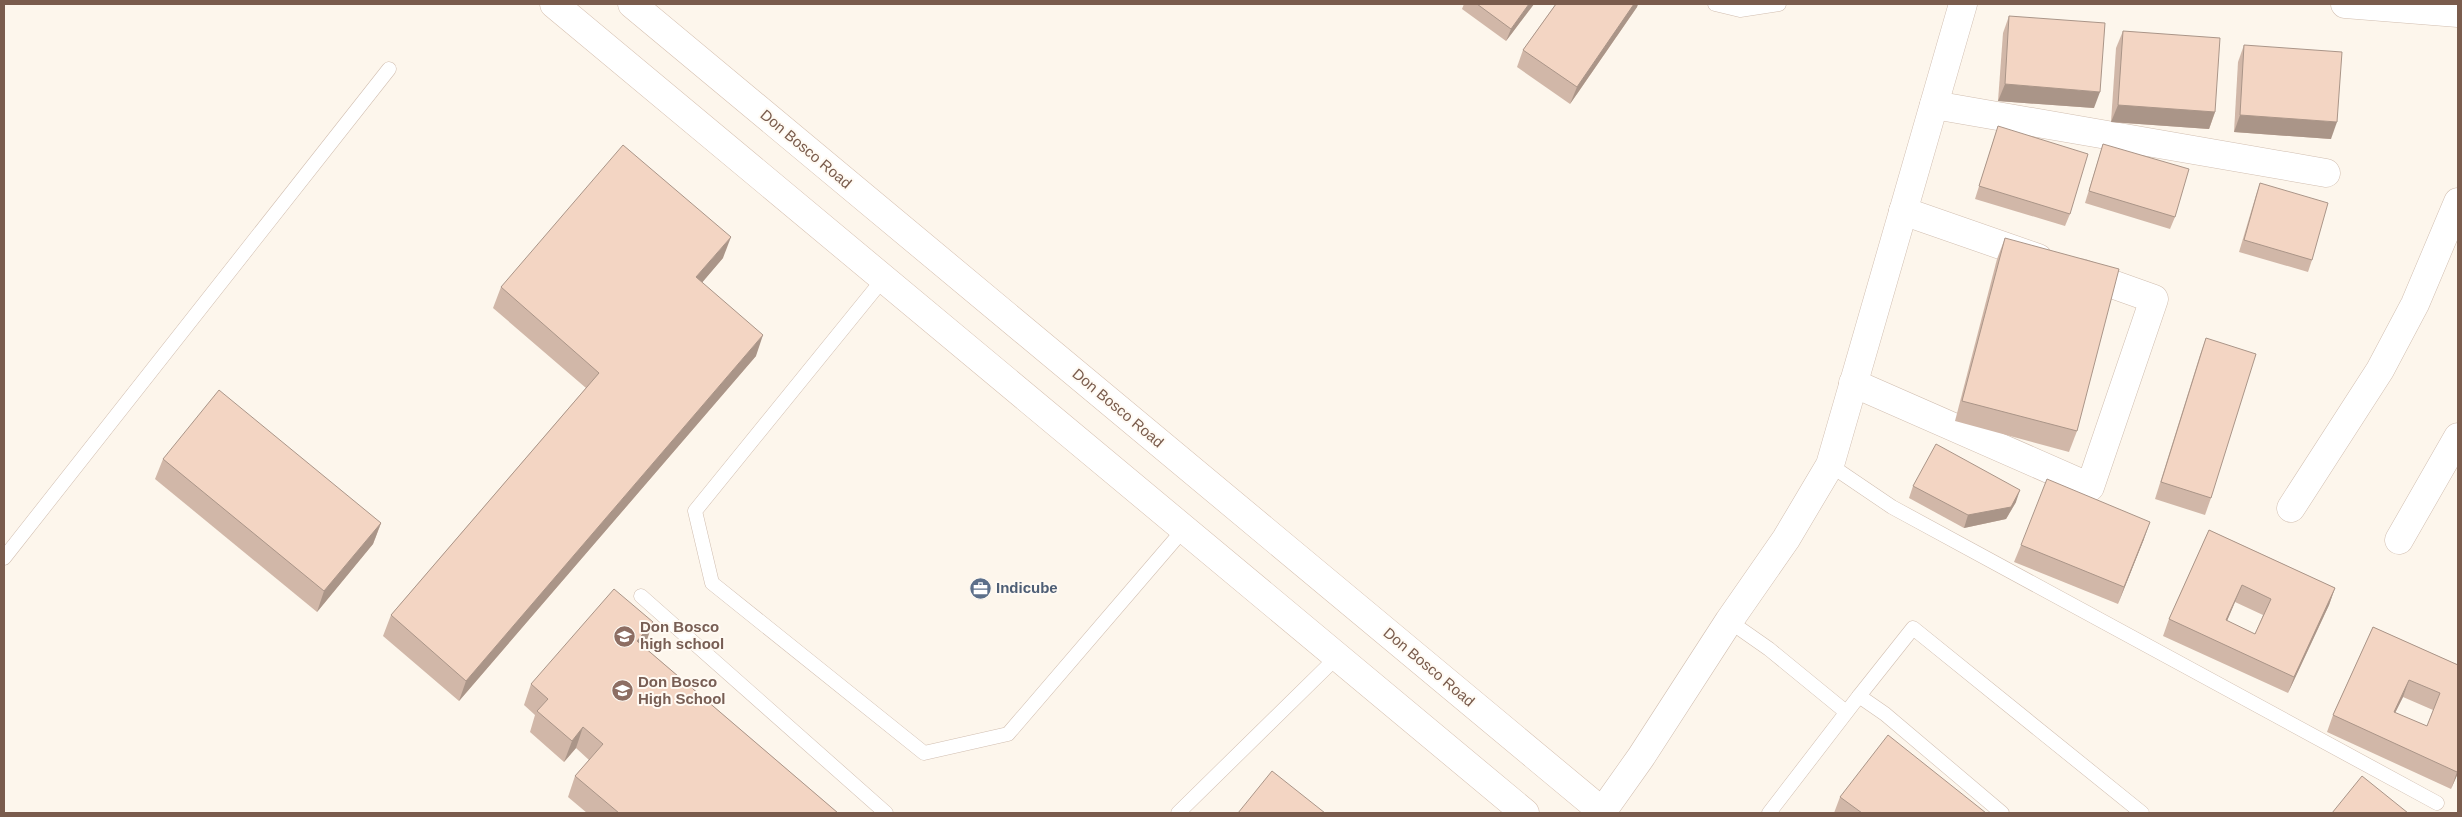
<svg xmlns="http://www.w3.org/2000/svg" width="2462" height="817" font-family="Helvetica,sans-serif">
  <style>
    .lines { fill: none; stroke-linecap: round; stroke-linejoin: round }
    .service-casing { stroke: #d1beb0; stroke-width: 15 }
    .minor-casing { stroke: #d1beb0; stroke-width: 29 }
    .secondary-casing { stroke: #d6c0b0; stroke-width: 29 }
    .service { stroke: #fff; stroke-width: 14 }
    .minor { stroke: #fff; stroke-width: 28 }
    .secondary { stroke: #fff; stroke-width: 28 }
    .wall { fill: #d1b7a8; fill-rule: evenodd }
    .shaded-wall { fill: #aa9588 }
    .building { fill: #f3d5c3; stroke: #aa9588; fill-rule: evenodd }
    .labels { text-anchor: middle; stroke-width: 4; stroke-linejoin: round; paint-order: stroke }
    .street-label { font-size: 15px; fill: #7a5c4d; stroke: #fffaf3 }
    .service-label { font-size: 15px; font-weight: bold; fill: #4e5e75; stroke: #fffaf3; text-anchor: start }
    .education-label { font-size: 15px; font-weight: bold; fill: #785e54; stroke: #fffaf3; text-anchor: start }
  </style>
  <rect width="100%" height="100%" fill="#fdf6ec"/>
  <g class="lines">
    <defs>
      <g id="service">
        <path d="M 1715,4 L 1740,10 L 1779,4"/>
        <path d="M 884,278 L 695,511 L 712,583 L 924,753 L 1008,734 L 1184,529"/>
        <path d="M 1830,465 L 1892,507 L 2437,803"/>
        <path d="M 4,558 L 389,69"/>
        <path d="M 641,596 L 886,813"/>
        <path d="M 1729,621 L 1769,649 L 1846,712"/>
        <path d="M 1859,696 L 1913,628 L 2142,813"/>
        <path d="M 1178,813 L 1337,657"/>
        <path d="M 1769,813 L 1859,696 L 1885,714 L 2002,813"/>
      </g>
      <g id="minor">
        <path d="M 2345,4 L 2458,13"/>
        <path d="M 1934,105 L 2326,173"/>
        <path d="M 1903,211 L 2038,258"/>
        <path d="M 1853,383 L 2090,487 L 2154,299 L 2081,273"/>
        <path d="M 2291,508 L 2380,370 L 2415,304 L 2458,202"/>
        <path d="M 2399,540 L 2458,437"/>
        <path d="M 1602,812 L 1641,757 L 1729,621 L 1786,539 L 1830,465 L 1963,4"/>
      </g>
      <g id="secondary">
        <path d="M 554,4 L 1525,813"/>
        <path d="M 632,4 L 1604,813"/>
      </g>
    </defs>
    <use href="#service" class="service-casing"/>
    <use href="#minor" class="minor-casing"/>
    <use href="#secondary" class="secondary-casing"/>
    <use href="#service" class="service"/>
    <use href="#minor" class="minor"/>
    <use href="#secondary" class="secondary"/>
  </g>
  <g class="wall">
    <path d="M 1464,4 L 1534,4 L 1506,41 L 1462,9 Z"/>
    <path d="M 1556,4 L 1638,4 L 1637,7 L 1570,104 L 1517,67 L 1523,50 Z"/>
    <path d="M 2009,16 L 2094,108 L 1998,101 L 2003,33 Z"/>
    <path d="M 2123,31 L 2215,112 L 2209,129 L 2111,122 L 2116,48 Z"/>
    <path d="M 2244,45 L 2331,139 L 2234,132 L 2238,62 Z"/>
    <path d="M 1998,126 L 2070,214 L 2065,226 L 1975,199 Z"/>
    <path d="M 2103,144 L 2175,217 L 2170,229 L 2085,203 Z"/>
    <path d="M 2260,183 L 2312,260 L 2308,272 L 2239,252 L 2256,195 Z"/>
    <path d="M 2005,238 L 2077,431 L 2069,452 L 1955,421 L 1997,259 Z"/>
    <path d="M 723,258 L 702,282 L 756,356 L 459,701 L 383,636 L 391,615 L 586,388 L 493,308 L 501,287 Z"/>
    <path d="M 2206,338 L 2211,498 L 2205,515 L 2155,499 L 2200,355 Z"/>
    <path d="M 163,459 L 381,523 L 373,544 L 317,612 L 155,479 Z"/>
    <path d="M 1913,486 L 2016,502 L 2006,519 L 1964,528 L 1909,498 Z"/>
    <path d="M 2209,530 L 2335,588 L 2329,605 L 2288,693 L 2163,636 L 2169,619 ZM 2235,602 L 2263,615 L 2255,634 L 2227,621 Z"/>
    <path d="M 2144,539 L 2118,604 L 2014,562 L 2021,545 Z"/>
    <path d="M 2373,627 L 2458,665 L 2458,773 L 2451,789 L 2327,732 L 2333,715 ZM 2403,697 L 2433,710 L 2427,726 L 2395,713 Z"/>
    <path d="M 646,643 L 643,646 L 838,813 L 587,813 L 568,797 L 575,776 L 589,760 L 576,748 L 564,762 L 530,732 L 535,715 L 524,705 L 531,684 Z"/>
    <path d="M 1840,797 L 1986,813 L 1834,813 Z"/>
  </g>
  <g class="shaded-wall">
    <path d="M 1529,4 L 1534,4 L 1506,41 L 1511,29 Z"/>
    <path d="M 1634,4 L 1638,4 L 1637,7 L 1570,104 L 1577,87 Z"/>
    <path d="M 2005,84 L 2100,92 L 2094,108 L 1998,101 Z"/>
    <path d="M 2118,105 L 2215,112 L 2209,129 L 2111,122 Z"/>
    <path d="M 2240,115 L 2337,122 L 2331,139 L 2234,132 Z"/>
    <path d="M 731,237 L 723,258 L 689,298 L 696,277 Z"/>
    <path d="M 763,335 L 756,356 L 459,701 L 466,681 Z"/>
    <path d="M 2020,490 L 2016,502 L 2006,519 L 1964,528 L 1968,515 Z"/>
    <path d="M 2150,522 L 2144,539 L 2118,604 L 2124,587 Z"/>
    <path d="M 381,523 L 373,544 L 317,612 L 324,591 Z"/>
    <path d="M 2242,585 L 2235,602 L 2220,637 L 2226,620 Z"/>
    <path d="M 2335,588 L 2329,605 L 2288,693 L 2294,677 Z"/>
    <path d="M 653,622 L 646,643 L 629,661 L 637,641 Z"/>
    <path d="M 2409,680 L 2403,697 L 2387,729 L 2394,712 Z"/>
    <path d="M 583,727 L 576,748 L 564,762 L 572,741 Z"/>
    <path d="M 2458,769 L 2458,773 L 2451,789 L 2457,772 Z"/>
  </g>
  <g class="building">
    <path d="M 1477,4 L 1529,4 L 1511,29 Z"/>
    <path d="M 1556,4 L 1634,4 L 1577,87 L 1523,50 Z"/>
    <path d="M 2009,16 L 2105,23 L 2100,92 L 2005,84 Z"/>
    <path d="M 2123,31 L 2220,38 L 2215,112 L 2118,105 Z"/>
    <path d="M 2244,45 L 2342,52 L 2337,122 L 2240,115 Z"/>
    <path d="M 1998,126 L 2088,154 L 2070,214 L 1979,186 Z"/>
    <path d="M 2103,144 L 2189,169 L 2175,217 L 2089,191 Z"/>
    <path d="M 623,145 L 731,237 L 696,277 L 763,335 L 466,681 L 391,615 L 599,373 L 501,287 Z"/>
    <path d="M 2260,183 L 2328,203 L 2312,260 L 2244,240 Z"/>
    <path d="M 2005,238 L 2119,269 L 2077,431 L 1962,401 Z"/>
    <path d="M 2206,338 L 2256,354 L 2211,498 L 2161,482 Z"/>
    <path d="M 219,390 L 381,523 L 324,591 L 163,459 Z"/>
    <path d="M 1936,444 L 2020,490 L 2011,507 L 1968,515 L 1913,486 Z"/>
    <path d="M 2047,479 L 2150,522 L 2124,587 L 2021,545 Z"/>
    <path d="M 2209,530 L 2335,588 L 2294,677 L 2169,619 ZM 2242,585 L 2271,599 L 2255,634 L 2226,620 Z"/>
    <path d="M 614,589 L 653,622 L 637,641 L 838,813 L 619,813 L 575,776 L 603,744 L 583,727 L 572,741 L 537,711 L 548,699 L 531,684 Z"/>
    <path d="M 2373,627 L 2458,665 L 2458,769 L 2457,772 L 2333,715 ZM 2409,680 L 2440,693 L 2427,726 L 2394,712 Z"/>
    <path d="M 1888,735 L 1986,813 L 1862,813 L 1840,797 Z"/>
    <path d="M 1272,771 L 1325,813 L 1238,813 Z"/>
    <path d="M 2362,776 L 2408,813 L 2332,813 Z"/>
  </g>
  <defs>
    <symbol id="office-disc" viewBox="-11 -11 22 22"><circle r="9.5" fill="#5c6f8a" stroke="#fffaf3"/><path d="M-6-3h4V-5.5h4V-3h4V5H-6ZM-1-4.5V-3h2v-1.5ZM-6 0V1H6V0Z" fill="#fff"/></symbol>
    <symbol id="school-disc" viewBox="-11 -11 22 22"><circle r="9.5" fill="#8d6e63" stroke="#fffaf3"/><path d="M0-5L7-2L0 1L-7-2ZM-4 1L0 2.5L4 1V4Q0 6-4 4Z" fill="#fff"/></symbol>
  </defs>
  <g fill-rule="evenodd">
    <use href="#office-disc" x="968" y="576" width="25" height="25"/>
    <use href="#school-disc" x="612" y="624" width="25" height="25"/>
    <use href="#school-disc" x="610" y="678" width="25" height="25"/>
  </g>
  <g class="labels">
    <g class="street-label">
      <text transform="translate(806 149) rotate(40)" y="5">Don Bosco Road</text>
      <text transform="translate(1118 408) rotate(40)" y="5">Don Bosco Road</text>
      <text transform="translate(1429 667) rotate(40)" y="5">Don Bosco Road</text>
    </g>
    <g class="service-label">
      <text x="996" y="593">Indicube</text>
    </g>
    <g class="education-label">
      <text x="640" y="632">Don Bosco<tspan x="640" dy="17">high school</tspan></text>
      <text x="638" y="687">Don Bosco<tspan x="638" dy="17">High School</tspan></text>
    </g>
  </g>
  <rect width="2462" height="817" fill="none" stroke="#7a5c4d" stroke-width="10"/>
</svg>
